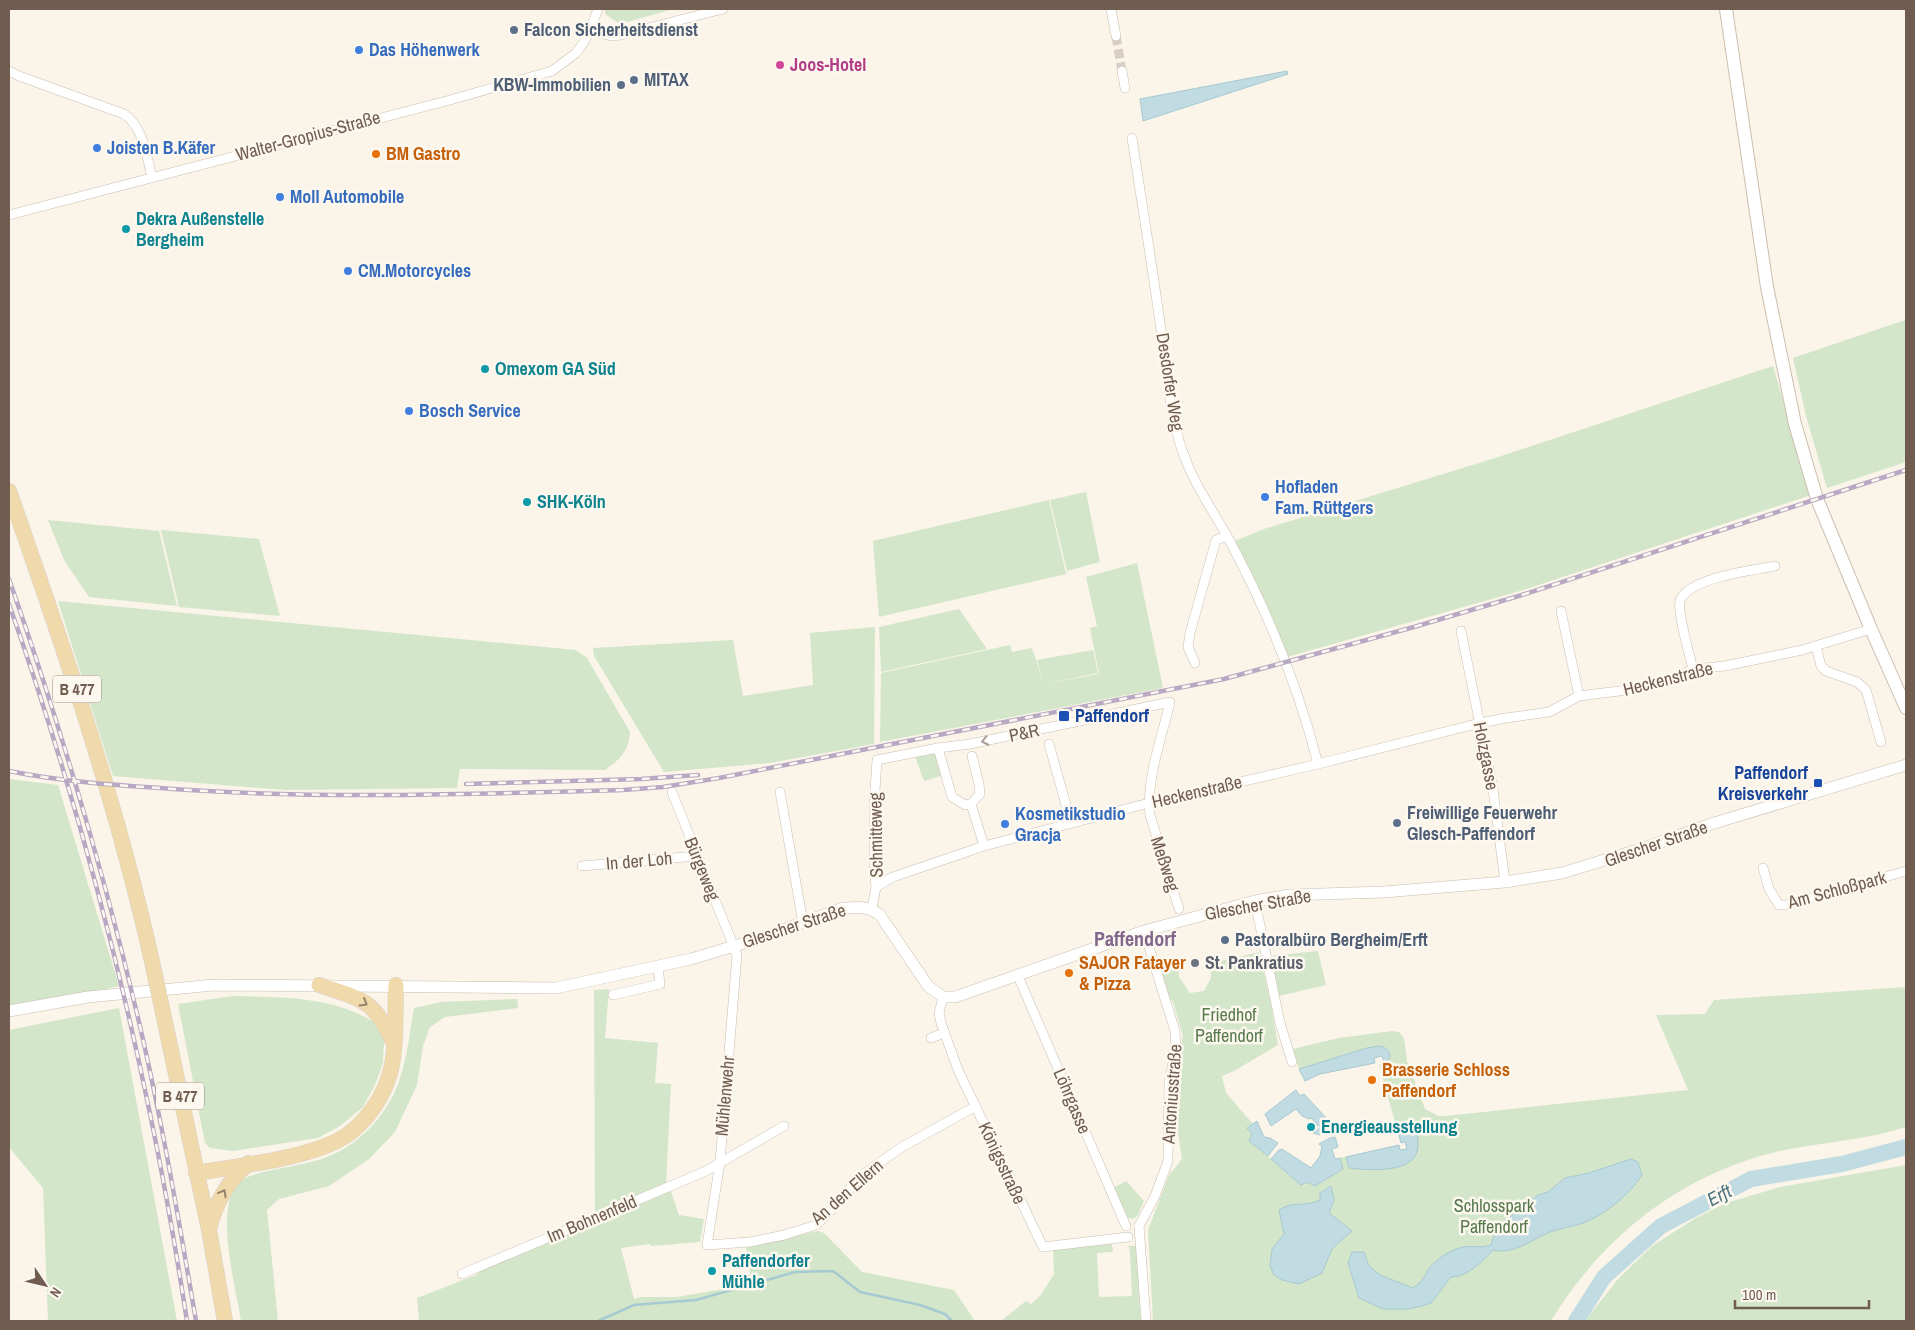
<svg xmlns="http://www.w3.org/2000/svg" width="1915" height="1330" font-family="'Archivo Narrow',sans-serif">
  <style>
    .green { fill: #d3e6c9 }
    .water { fill: #c0dbe1; stroke: #a7c9d2 }
    .lines { fill: none; stroke-linecap: round; stroke-linejoin: round }
    .stream { stroke: #a7c9d2; stroke-width: 2.5 }
    .river { stroke: #c0dbe1; stroke-width: 16 }
    .minor-tunnel { stroke: #d8cec3; stroke-width: 9; stroke-dasharray: 9 4.5; stroke-linecap: butt }
    .minor-casing { stroke: #cbbdb0; stroke-width: 10 }
    .tertiary-casing { stroke: #cbbdb0; stroke-width: 12 }
    .secondary-casing { stroke: #cdbdae; stroke-width: 14 }
    .primary-casing { stroke: #d7d2ce; stroke-width: 16 }
    .minor { stroke: #fff; stroke-width: 9 }
    .tertiary { stroke: #fff; stroke-width: 11 }
    .secondary { stroke: #fff; stroke-width: 12 }
    .primary { stroke: #f0d9aa; stroke-width: 15 }
    .rail-casing { stroke: #b8a8c3; stroke-width: 4.5 }
    .rail { stroke: #fdf8ef; stroke-width: 2.5; stroke-dasharray: 8; stroke-linecap: butt }
    .primary-bridge-casing { stroke: #d7d2ce; stroke-width: 16; stroke-linecap: butt }
    .primary-bridge { stroke: #f0d9aa; stroke-width: 15 }
    .oneway { stroke: #aa9e96 }
    .oneway2 { stroke: #97826b }
    .service-dot { fill: #5c6f8a; stroke: #fdf8ef; stroke-width: 2 }
    .shop-dot { fill: #3f7fe0; stroke: #fdf8ef; stroke-width: 2 }
    .hotel-dot { fill: #d1479c; stroke: #fdf8ef; stroke-width: 2 }
    .food-dot { fill: #e8710a; stroke: #fdf8ef; stroke-width: 2 }
    .culture-dot { fill: #0f9aa8; stroke: #fdf8ef; stroke-width: 2 }
    .transit-dot { fill: #1a4fb4; stroke: #fdf8ef; stroke-width: 2 }
    .worship-dot { fill: #6b7280; stroke: #fdf8ef; stroke-width: 2 }
    .labels { text-anchor: middle; stroke-width: 5; stroke-linejoin: round; paint-order: stroke }
    .shield { fill: #fdf8ef; stroke: #9b8c80; stroke-width: 1 }
    .shield-label { font-size: 16px; font-weight: bold; fill: #715d50 }
    .service-label { font-size: 18px; font-weight: bold; fill: #4e5e75; stroke: #fdf8ef; text-anchor: start }
    .shop-label { font-size: 18px; font-weight: bold; fill: #366cbe; stroke: #fdf8ef; text-anchor: start }
    .hotel-label { font-size: 18px; font-weight: bold; fill: #b23c85; stroke: #fdf8ef; text-anchor: start }
    .street-label { font-size: 18px; fill: #715d50; stroke: #fdf8ef }
    .food-label { font-size: 18px; font-weight: bold; fill: #c56008; stroke: #fdf8ef; text-anchor: start }
    .culture-label { font-size: 18px; font-weight: bold; fill: #0d838f; stroke: #fdf8ef; text-anchor: start }
    .transit-label { font-size: 18px; font-weight: bold; fill: #164399; stroke: #fdf8ef; text-anchor: start }
    .worship-label { font-size: 18px; font-weight: bold; fill: #5b616d; stroke: #fdf8ef; text-anchor: start }
    .park-label { font-size: 18px; fill: #577a4c; stroke: #fdf8ef }
    .water-label { font-size: 19px; font-style: italic; fill: #4c7581; stroke: #fdf8ef }
    .quarter-label { font-size: 20px; font-weight: bold; fill: #82678c; stroke: #fdf8ef }
  </style>
  <rect width="100%" height="100%" fill="#faf4e9"/>
  <g class="green">
    <path d="M 605,9 L 673,9 L 620,24 L 605,14 Z"/>
    <path d="M 1905,320 L 1906,324 L 1906,462 L 1827,488 L 1806,416 L 1793,358 Z"/>
    <path d="M 1773,366 L 1811,495 L 1520,591 L 1287,657 L 1276,627 L 1235,541 L 1264,529 L 1492,459 Z"/>
    <path d="M 1086,492 L 1100,562 L 1067,571 L 1050,500 Z"/>
    <path d="M 1049,500 L 1066,574 L 879,617 L 873,541 Z"/>
    <path d="M 48,520 L 159,531 L 177,606 L 89,597 L 64,560 Z"/>
    <path d="M 161,530 L 259,539 L 280,616 L 179,607 Z"/>
    <path d="M 1137,563 L 1163,688 L 880,742 L 881,673 L 1010,645 L 1012,652 L 1032,648 L 1043,681 L 1037,660 L 1093,650 L 1098,673 L 1044,684 L 1099,674 L 1090,628 L 1097,626 L 1086,577 Z"/>
    <path d="M 58,601 L 576,650 L 587,658 L 630,732 C 629,750 620,760 605,770 L 460,769 L 457,788 L 285,790 L 113,776 Z"/>
    <path d="M 959,609 L 987,649 L 881,672 L 879,627 Z"/>
    <path d="M 875,627 L 874,744 L 770,763 L 664,772 L 594,656 L 593,648 L 733,640 L 743,696 L 813,685 L 810,633 Z"/>
    <path d="M 937,750 L 944,775 L 924,781 L 914,754 Z"/>
    <path d="M 9,779 L 58,785 L 119,986 L 9,1010 Z"/>
    <path d="M 1318,951 L 1326,985 L 1279,996 L 1269,956 Z"/>
    <path d="M 1259,952 L 1270,999 L 1278,1045 L 1234,1071 L 1222,1076 L 1226,1093 L 1253,1124 L 1248,1128 L 1252,1134 L 1250,1141 L 1301,1185 L 1307,1182 L 1315,1186 L 1343,1169 L 1340,1158 L 1399,1145 L 1400,1150 L 1407,1148 L 1405,1142 L 1401,1143 L 1379,1065 L 1388,1061 L 1390,1053 C 1385,1046 1379,1046 1371,1047 L 1299,1069 L 1293,1049 L 1339,1038 L 1392,1031 L 1399,1032 L 1404,1038 L 1407,1061 L 1425,1109 L 1438,1116 L 1446,1116 L 1688,1090 L 1656,1015 L 1705,1014 L 1714,1000 L 1906,987 L 1906,1127 C 1858,1143 1806,1142 1757,1157 C 1669,1184 1599,1242 1551,1321 L 1153,1321 L 1148,1230 L 1169,1175 L 1182,1159 L 1174,1103 L 1175,1077 L 1183,1036 L 1173,1002 L 1167,997 L 1157,959 L 1178,956 L 1179,977 L 1190,993 L 1204,991 L 1211,978 L 1211,968 L 1216,962 Z"/>
    <path d="M 609,989 L 605,1038 L 658,1043 L 655,1083 L 671,1084 L 666,1184 L 595,1214 L 594,990 Z"/>
    <path d="M 233,996 C 284,997 339,996 381,1027 L 384,1040 L 383,1063 L 375,1085 L 363,1107 L 340,1126 L 318,1138 L 233,1151 L 210,1148 L 205,1143 L 178,1004 Z"/>
    <path d="M 517,999 L 518,1008 L 445,1017 L 430,1027 L 423,1046 L 417,1085 L 395,1132 L 369,1159 L 329,1186 L 279,1199 L 267,1210 L 278,1321 L 241,1321 C 236,1289 216,1214 235,1187 C 244,1174 268,1171 283,1168 C 296,1165 311,1163 324,1158 C 360,1146 391,1111 401,1075 C 408,1053 410,1030 414,1008 L 441,1002 Z"/>
    <path d="M 119,1008 L 177,1321 L 48,1321 L 43,1188 L 9,1147 L 9,1030 Z"/>
    <path d="M 1906,1165 L 1906,1321 L 1585,1321 L 1618,1279 L 1652,1246 L 1696,1218 L 1726,1203 L 1780,1187 Z"/>
    <path d="M 1126,1181 L 1144,1201 L 1138,1215 L 1133,1219 L 1128,1218 L 1113,1188 Z"/>
    <path d="M 670,1189 L 679,1215 L 704,1219 L 700,1242 L 651,1246 L 650,1244 L 621,1248 L 634,1299 L 641,1297 L 677,1297 L 723,1289 L 723,1285 L 731,1279 L 750,1274 L 746,1247 L 818,1231 L 824,1233 L 862,1272 L 954,1290 L 975,1321 L 419,1321 L 417,1298 L 476,1275 L 486,1266 Z"/>
    <path d="M 1112,1244 L 1113,1252 L 1097,1253 L 1099,1297 L 1132,1296 L 1130,1251 L 1128,1246 L 1136,1246 L 1141,1321 L 1001,1321 L 1026,1301 L 1031,1304 L 1041,1295 L 1054,1274 L 1053,1249 Z"/>
  </g>
  <g class="water">
    <path d="M 1287,71 L 1288,74 L 1143,121 L 1140,99 Z"/>
    <path d="M 1379,1046 C 1387,1047 1393,1053 1388,1061 L 1384,1062 L 1382,1056 L 1374,1058 L 1375,1063 L 1320,1074 L 1305,1081 L 1299,1069 L 1367,1048 Z"/>
    <path d="M 1296,1090 L 1300,1096 L 1304,1094 L 1329,1121 L 1332,1129 L 1320,1135 L 1313,1133 L 1320,1128 L 1319,1125 L 1317,1126 L 1312,1118 L 1309,1119 L 1302,1116 L 1296,1109 L 1271,1126 L 1265,1114 Z"/>
    <path d="M 1257,1121 L 1264,1137 L 1270,1138 L 1278,1143 L 1268,1156 L 1249,1141 L 1252,1134 L 1247,1128 Z"/>
    <path d="M 1404,1123 L 1414,1127 C 1418,1133 1418,1139 1418,1146 C 1417,1175 1367,1170 1349,1168 L 1346,1157 L 1399,1145 L 1400,1150 L 1407,1149 L 1405,1142 L 1401,1143 L 1397,1127 Z"/>
    <path d="M 1335,1137 L 1338,1147 L 1332,1149 L 1335,1159 L 1340,1158 L 1343,1169 L 1315,1186 L 1307,1182 L 1301,1185 L 1271,1159 L 1279,1150 L 1282,1149 L 1311,1168 L 1320,1156 L 1322,1147 L 1319,1144 L 1330,1138 Z"/>
    <path d="M 1631,1159 L 1638,1162 L 1642,1175 C 1629,1195 1606,1214 1583,1223 C 1572,1227 1561,1228 1550,1232 C 1531,1240 1513,1255 1493,1250 C 1482,1262 1467,1277 1451,1277 L 1431,1303 L 1422,1306 L 1408,1309 L 1383,1309 L 1359,1298 L 1348,1263 L 1352,1252 L 1364,1252 L 1369,1266 L 1380,1275 L 1413,1288 C 1422,1283 1425,1275 1430,1267 C 1436,1260 1448,1252 1456,1249 C 1467,1244 1480,1249 1491,1245 L 1497,1227 L 1538,1195 L 1548,1192 L 1565,1178 L 1589,1173 Z"/>
    <path d="M 1331,1186 L 1334,1200 L 1329,1213 L 1352,1231 L 1332,1249 L 1322,1273 L 1299,1284 L 1282,1280 L 1274,1275 L 1270,1266 L 1272,1249 L 1284,1234 L 1279,1210 C 1294,1200 1304,1208 1320,1200 L 1320,1193 Z"/>
  </g>
  <g class="lines">
    <path class="stream" d="M 598,1321 L 634,1305 L 696,1300 L 795,1272 L 833,1271 L 860,1292 L 920,1305 L 945,1314 L 952,1321"/>
    <path class="river" d="M 1576,1321 L 1604,1277 L 1661,1226 L 1751,1179 L 1842,1164 L 1906,1147"/>
    <path class="minor-tunnel" d="M 1116,36 L 1122,71"/>
    <defs>
      <g id="minor">
        <path d="M 1111,9 L 1116,36"/>
        <path d="M 590,30 L 611,36 L 621,35 L 723,9"/>
        <path d="M 9,71 L 19,76 L 124,114 C 144,128 146,155 152,177"/>
        <path d="M 1122,71 L 1125,88"/>
        <path d="M 1132,138 C 1142,204 1153,271 1162,337 C 1168,380 1170,423 1187,463 C 1197,489 1214,512 1227,536 C 1266,608 1298,685 1318,764"/>
        <path d="M 9,215 L 450,100 L 552,71 L 576,53 L 584,42 L 590,30 L 598,9"/>
        <path d="M 1561,611 L 1579,696"/>
        <path d="M 1461,631 L 1493,789 L 1505,882"/>
        <path d="M 1816,646 L 1821,666 L 1826,671 L 1857,682 L 1866,690 L 1881,742"/>
        <path d="M 1195,663 L 1188,647 L 1190,633 L 1216,540 L 1227,536"/>
        <path d="M 1693,669 C 1690,656 1677,612 1680,601 C 1687,578 1754,570 1775,566"/>
        <path d="M 1049,744 L 1071,823"/>
        <path d="M 938,748 L 952,797 L 965,805 L 971,804 L 984,846"/>
        <path d="M 672,792 L 737,955 L 720,1162 L 707,1245 L 750,1242 L 784,1235 L 816,1225 L 839,1202 L 859,1177 L 902,1147 L 976,1106"/>
        <path d="M 780,792 L 803,923"/>
        <path d="M 971,804 L 980,794 L 979,784 L 972,756"/>
        <path d="M 582,866 L 696,856"/>
        <path d="M 1763,868 L 1769,889 L 1779,905 L 1786,905 L 1906,871"/>
        <path d="M 876,887 L 893,877 L 984,846 L 1149,803 L 1318,764 L 1480,723 L 1506,718 L 1549,712 L 1579,696 L 1643,688 L 1670,680 L 1693,669 L 1725,666 L 1802,650 L 1871,629"/>
        <path d="M 1255,901 L 1280,1023 L 1292,1062"/>
        <path d="M 872,909 L 876,887 L 874,863 L 874,807 L 877,760 L 938,748 L 970,744 L 1170,702 C 1162,738 1146,778 1150,815 L 1179,909"/>
        <path d="M 1018,976 L 1126,1226"/>
        <path d="M 613,995 L 660,984 L 658,967"/>
        <path d="M 943,997 L 939,1013 L 941,1023 L 958,1070 L 1043,1247 L 1128,1237"/>
        <path d="M 931,1038 L 944,1033"/>
        <path d="M 1139,1226 L 1155,1196 L 1168,1161 L 1169,1083 L 1176,1048 L 1175,1031 L 1144,931"/>
        <path d="M 1139,1226 L 1146,1321"/>
        <path d="M 462,1274 L 706,1171 L 784,1126"/>
      </g>
      <path id="tertiary" d="M 9,1011 L 88,997 L 214,985 L 556,988 L 691,959 L 751,941 L 843,908 C 857,907 868,906 880,915 L 928,986 L 943,997 L 955,997 L 1144,931 L 1255,901 L 1290,895 L 1384,892 L 1505,882 L 1562,873 L 1647,847 L 1711,824 L 1906,765"/>
      <path id="secondary" d="M 1726,9 L 1767,287 L 1795,424 L 1817,499 L 1871,629 L 1906,708"/>
      <g id="primary">
        <path d="M 9,491 C 63,645 115,798 151,957"/>
        <path d="M 319,985 C 361,999 374,999 393,1042"/>
        <path d="M 159,994 L 209,1230 L 225,1321"/>
        <path d="M 196,1173 C 237,1166 314,1158 347,1135 C 367,1121 384,1096 390,1073 C 397,1050 395,1010 396,985"/>
        <path d="M 209,1229 C 216,1203 227,1181 249,1163"/>
      </g>
    </defs>
    <use href="#minor" class="minor-casing"/>
    <use href="#tertiary" class="tertiary-casing"/>
    <use href="#secondary" class="secondary-casing"/>
    <use href="#primary" class="primary-casing"/>
    <use href="#minor" class="minor"/>
    <use href="#tertiary" class="tertiary"/>
    <use href="#secondary" class="secondary"/>
    <use href="#primary" class="primary"/>
    <defs>
      <g id="rail">
        <path d="M 9,579 C 60,725 104,872 139,1022 C 162,1121 179,1221 196,1321"/>
        <path d="M 9,604 C 67,769 114,939 149,1109 C 164,1180 176,1250 187,1321"/>
        <path d="M 9,771 C 68,783 129,786 189,790 C 333,799 478,794 623,790 L 663,787 L 719,778 L 1224,679 L 1414,627 L 1522,595 L 1906,470"/>
        <path d="M 466,784 L 641,779 L 698,775"/>
      </g>
    </defs>
    <use href="#rail" class="rail-casing"/>
    <use href="#rail" class="rail"/>
    <defs>
      <path id="primary-bridge" d="M 151,957 L 159,994"/>
    </defs>
    <use href="#primary-bridge" class="primary-bridge-casing"/>
    <use href="#primary-bridge" class="primary-bridge"/>
  </g>
  <defs><path id="oneway-chevron" d="M-2-3.5L2.5 0L-2 3.5" fill="none" stroke-width="1.6" stroke-linecap="round" stroke-linejoin="round" transform="scale(1.25)"/></defs>
  <use class="oneway" href="#oneway-chevron" transform="translate(985 741) rotate(168)"/>
  <g class="oneway2">
    <use href="#oneway-chevron" transform="translate(364 1003) rotate(31)"/>
    <use href="#oneway-chevron" transform="translate(223 1193) rotate(-61)"/>
  </g>
  <g class="service-dot">
    <circle cx="514" cy="30" r="5"/>
    <circle cx="634" cy="80" r="5"/>
    <circle cx="621" cy="85" r="5"/>
    <circle cx="1397" cy="823" r="5"/>
    <circle cx="1225" cy="940" r="5"/>
  </g>
  <g class="shop-dot">
    <circle cx="359" cy="50" r="5"/>
    <circle cx="97" cy="148" r="5"/>
    <circle cx="280" cy="197" r="5"/>
    <circle cx="348" cy="271" r="5"/>
    <circle cx="409" cy="411" r="5"/>
    <circle cx="1265" cy="497" r="5"/>
    <circle cx="1005" cy="824" r="5"/>
  </g>
  <circle class="hotel-dot" cx="780" cy="65" r="5"/>
  <g class="food-dot">
    <circle cx="376" cy="154" r="5"/>
    <circle cx="1069" cy="973" r="5"/>
    <circle cx="1372" cy="1080" r="5"/>
  </g>
  <g class="culture-dot">
    <circle cx="126" cy="229" r="5"/>
    <circle cx="485" cy="369" r="5"/>
    <circle cx="527" cy="502" r="5"/>
    <circle cx="1311" cy="1127" r="5"/>
    <circle cx="712" cy="1271" r="5"/>
  </g>
  <g class="transit-dot">
    <rect x="1058" y="710" width="12" height="12" rx="2.5"/>
    <rect x="1813" y="778" width="10" height="10" rx="2.5"/>
  </g>
  <circle class="worship-dot" cx="1195" cy="963" r="5"/>
  <g class="labels">
    <g class="shield">
      <rect x="53" y="675.5" width="48" height="27" rx="4"/>
      <rect x="156" y="1082.5" width="48" height="27" rx="4"/>
    </g>
    <g class="shield-label">
      <text x="77" y="695">B 477</text>
      <text x="180" y="1102">B 477</text>
    </g>
    <g class="service-label">
      <text x="524" y="36">Falcon Sicherheitsdienst</text>
      <text x="644" y="86">MITAX</text>
      <text x="611" y="91" text-anchor="end">KBW-Immobilien</text>
      <text x="1407" y="819">Freiwillige Feuerwehr<tspan x="1407" dy="21">Glesch-Paffendorf</tspan></text>
      <text x="1235" y="946">Pastoralbüro Bergheim/Erft</text>
    </g>
    <g class="shop-label">
      <text x="369" y="56">Das Höhenwerk</text>
      <text x="107" y="154">Joisten B.Käfer</text>
      <text x="290" y="203">Moll Automobile</text>
      <text x="358" y="277">CM.Motorcycles</text>
      <text x="419" y="417">Bosch Service</text>
      <text x="1275" y="493">Hofladen<tspan x="1275" dy="21">Fam. Rüttgers</tspan></text>
      <text x="1015" y="820">Kosmetikstudio<tspan x="1015" dy="21">Gracja</tspan></text>
    </g>
    <g class="hotel-label">
      <text x="790" y="71">Joos-Hotel</text>
    </g>
    <g class="street-label">
      <text transform="translate(308 136) rotate(-15)" y="6">Walter-Gropius-Straße</text>
      <text transform="translate(1170 382) rotate(81)" y="6">Desdorfer Weg</text>
      <text transform="translate(1668 679) rotate(-14)" y="6">Heckenstraße</text>
      <text transform="translate(1024 733) rotate(-12)" y="6">P&amp;R</text>
      <text transform="translate(1486 756) rotate(79)" y="6">Holzgasse</text>
      <text transform="translate(1197 792) rotate(-13)" y="6">Heckenstraße</text>
      <text transform="translate(876 835) rotate(-91)" y="6">Schmitteweg</text>
      <text transform="translate(1656 844) rotate(-19)" y="6">Glescher Straße</text>
      <text transform="translate(639 861) rotate(-5)" y="6">In der Loh</text>
      <text transform="translate(1165 864) rotate(72)" y="6">Meßweg</text>
      <text transform="translate(702 869) rotate(68)" y="6">Bürgeweg</text>
      <text transform="translate(1837 890) rotate(-15)" y="6">Am Schloßpark</text>
      <text transform="translate(1258 905) rotate(-10)" y="6">Glescher Straße</text>
      <text transform="translate(794 926) rotate(-18)" y="6">Glescher Straße</text>
      <text transform="translate(1172 1094) rotate(-86)" y="6">Antoniusstraße</text>
      <text transform="translate(725 1096) rotate(-85)" y="6">Mühlenwehr</text>
      <text transform="translate(1072 1101) rotate(67)" y="6">Löhrgasse</text>
      <text transform="translate(1002 1163) rotate(65)" y="6">Königsstraße</text>
      <text transform="translate(847 1192) rotate(-41)" y="6">An den Ellern</text>
      <text transform="translate(592 1219) rotate(-23)" y="6">Im Bohnenfeld</text>
    </g>
    <g class="food-label">
      <text x="386" y="160">BM Gastro</text>
      <text x="1079" y="969">SAJOR Fatayer<tspan x="1079" dy="21">&amp; Pizza</tspan></text>
      <text x="1382" y="1076">Brasserie Schloss<tspan x="1382" dy="21">Paffendorf</tspan></text>
    </g>
    <g class="culture-label">
      <text x="136" y="225">Dekra Außenstelle<tspan x="136" dy="21">Bergheim</tspan></text>
      <text x="495" y="375">Omexom GA Süd</text>
      <text x="537" y="508">SHK-Köln</text>
      <text x="1321" y="1133">Energieausstellung</text>
      <text x="722" y="1267">Paffendorfer<tspan x="722" dy="21">Mühle</tspan></text>
    </g>
    <g class="transit-label">
      <text x="1075" y="722">Paffendorf</text>
      <text x="1808" y="779" text-anchor="end">Paffendorf<tspan x="1808" dy="21">Kreisverkehr</tspan></text>
    </g>
    <g class="worship-label">
      <text x="1205" y="969">St. Pankratius</text>
    </g>
    <g class="park-label">
      <text x="1229" y="1021">Friedhof<tspan x="1229" dy="21">Paffendorf</tspan></text>
      <text x="1494" y="1212">Schlosspark<tspan x="1494" dy="21">Paffendorf</tspan></text>
    </g>
    <g class="water-label">
      <text transform="translate(1719 1195) rotate(-28)" y="7">Erft</text>
    </g>
    <g class="quarter-label">
      <text x="1135" y="946">Paffendorf</text>
    </g>
  </g>
  <rect width="1915" height="1330" fill="none" stroke="#715d50" stroke-width="20"/>
  <g transform="translate(45 1285) rotate(125)" stroke="#fdf8ef" stroke-width="4" paint-order="stroke">
  <path d="M0-4L9 19L0 12L-9 19Z" fill="#715d50"/>
  <text y="-8" font-size="14" font-weight="bold" text-anchor="middle" fill="#715d50">N</text>
  </g>
  <path d="M1735 1300v8h134v-8" fill="none" stroke="#715d50" stroke-width="2.5"/>
  <text x="1742" y="1300" font-size="15" fill="#715d50" stroke="#fdf8ef" stroke-width="4" paint-order="stroke">100 m</text>
</svg>
